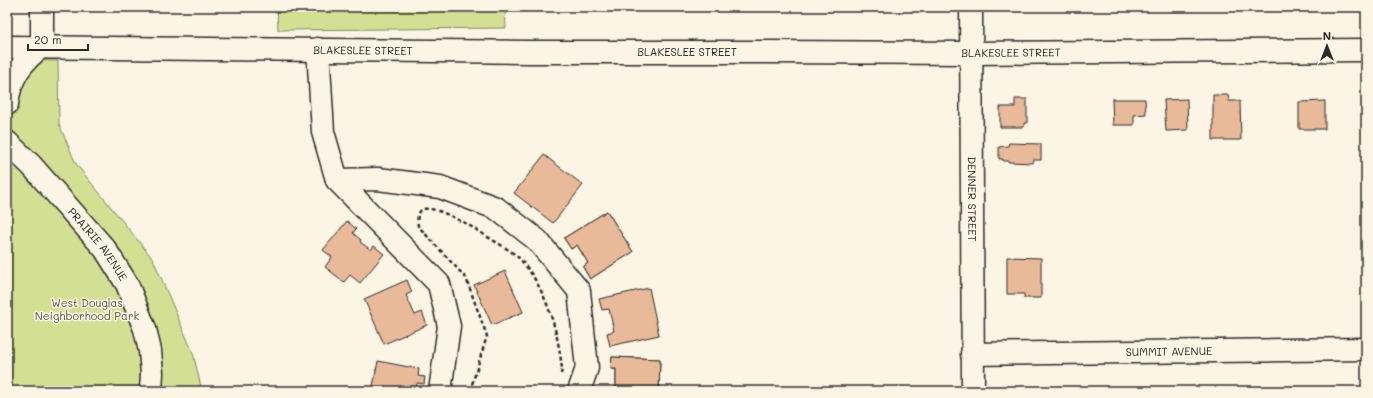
<svg xmlns="http://www.w3.org/2000/svg" width="1373" height="398" font-family="Mali,sans-serif">
  <style>
    .green { fill: #d3e094; stroke: #7f8660 }
    .building { fill: #e9ba99; stroke: #2b2b2b }
    .lines { fill: none; stroke-linecap: round; stroke-linejoin: round }
    .minor-casing { stroke: #2b2b2b; stroke-width: 25 }
    .path { stroke: #2b2b2b; stroke-width: 2.5; stroke-dasharray: 4 3; stroke-linecap: butt }
    .minor { stroke: #fcf5e5; stroke-width: 22 }
    .labels { text-anchor: middle; stroke-width: 3; stroke-linejoin: round; paint-order: stroke }
    .street-label { font-size: 11px; fill: #2b2b2b; stroke: #fcf5e5 }
    .park-label { font-size: 11px; fill: #555845; stroke: #fcf5e5 }
  </style>
  <rect width="100%" height="100%" fill="#fcf5e5"/>
  <filter id="ink" filterUnits="userSpaceOnUse"><feTurbulence type="fractalNoise" baseFrequency=".025" numOctaves="2"/><feDisplacementMap in="SourceGraphic" scale="8" xChannelSelector="R" yChannelSelector="G"/><feConvolveMatrix kernelMatrix="1 2 1 2 8 2 1 2 1" color-interpolation-filters="sRGB"/></filter>
  <g filter="url(#ink)">
    <g class="green">
      <path d="M 277,7 L 505,7 L 506,28 L 278,30 Z"/>
      <path d="M 7,60 L 58,61 L 59,124 L 76,164 L 153,259 L 193,353 L 202,391 L 7,391 Z"/>
    </g>
    <g class="building">
      <path d="M 1213,95 L 1228,95 L 1229,101 L 1240,101 L 1241,140 L 1213,140 Z"/>
      <path d="M 1015,99 L 1027,99 L 1027,123 L 1024,123 L 1024,127 L 1000,127 L 1000,107 L 1015,107 Z"/>
      <path d="M 1112,99 L 1145,99 L 1146,114 L 1134,115 L 1134,125 L 1113,125 Z"/>
      <path d="M 1187,99 L 1188,130 L 1166,131 L 1164,100 Z"/>
      <path d="M 1325,101 L 1325,129 L 1299,129 L 1299,102 Z"/>
      <path d="M 1009,143 L 1041,144 L 1041,160 L 1033,160 L 1033,163 L 1009,162 L 1009,161 L 1003,161 L 1003,159 L 999,159 L 999,147 L 1008,146 Z"/>
      <path d="M 544,155 L 583,185 L 553,223 L 514,193 Z"/>
      <path d="M 607,211 L 633,252 L 590,279 L 583,267 L 588,263 L 577,245 L 571,249 L 564,238 Z"/>
      <path d="M 607,211 L 633,252 L 590,279 L 583,267 L 588,263 L 577,245 L 571,249 L 564,238 Z"/>
      <path d="M 347,221 L 356,229 L 353,233 L 361,240 L 360,242 L 371,250 L 374,246 L 384,254 L 360,283 L 350,275 L 344,282 L 325,267 L 332,257 L 323,250 Z"/>
      <path d="M 1007,257 L 1041,258 L 1041,298 L 1024,298 L 1024,294 L 1007,294 Z"/>
      <path d="M 505,271 L 523,312 L 492,325 L 474,285 Z"/>
      <path d="M 407,280 L 412,292 L 406,295 L 415,315 L 422,312 L 427,325 L 384,344 L 364,299 Z"/>
      <path d="M 649,288 L 659,335 L 610,346 L 607,333 L 614,331 L 609,309 L 602,310 L 599,299 Z"/>
      <path d="M 612,357 L 660,359 L 659,391 L 616,391 L 616,369 L 611,369 Z"/>
      <path d="M 612,357 L 660,359 L 659,391 L 616,391 L 616,369 L 611,369 Z"/>
      <path d="M 378,361 L 419,369 L 418,376 L 425,377 L 424,384 L 417,383 L 416,391 L 372,391 Z"/>
    </g>
    <g class="lines">
      <defs>
        <g id="minor">
          <path id="s1" d="M 971,7 L 973,391"/>
          <path id="s2" d="M 7,47 L 530,52 L 763,52 L 972,53 L 1366,50"/>
          <path d="M 318,49 L 323,132 L 337,180 L 439,284 L 449,326 L 440,391"/>
          <path d="M 7,104 C 10,78 21,62 42,46 L 42,7"/>
          <path id="s3" d="M 7,142 L 31,165 L 105,249 L 127,284 L 145,329 L 150,351 L 152,373 L 151,391"/>
          <path d="M 337,180 L 378,179 L 440,187 L 496,208 L 537,240 L 579,291 L 587,368 L 579,391"/>
          <path id="s4" d="M 972,354 L 1366,349"/>
        </g>
      </defs>
      <use href="#minor" class="minor-casing"/>
      <path class="path" d="M 470,391 L 487,336 L 466,278 L 418,226 C 417,219 417,214 422,209 C 436,207 452,217 465,223 C 477,230 489,238 501,245 C 507,249 514,253 519,258 C 546,287 558,331 562,369 L 561,374"/>
      <use href="#minor" class="minor"/>
    </g>
  </g>
  <g class="labels">
    <g class="street-label">
      <text dy="4" stroke="none"><textPath href="#s2" startOffset="356">BLAKESLEE STREET</textPath></text>
      <text dy="4" stroke="none"><textPath href="#s2" startOffset="680">BLAKESLEE STREET</textPath></text>
      <text dy="4" stroke="none"><textPath href="#s2" startOffset="1004">BLAKESLEE STREET</textPath></text>
      <text dy="4" stroke="none"><textPath href="#s1" startOffset="192">DENNER STREET</textPath></text>
      <text dy="4" stroke="none"><textPath href="#s3" startOffset="137">PRAIRIE AVENUE</textPath></text>
      <text dy="4" stroke="none"><textPath href="#s4" startOffset="197">SUMMIT AVENUE</textPath></text>
    </g>
    <g class="park-label">
      <text x="87" y="307">West Douglas<tspan x="87" dy="13">Neighborhood Park</tspan></text>
    </g>
  </g>
  <rect width="1373" height="398" fill="none" stroke="#fcf5e5" stroke-width="24"/>
  <rect x="12" y="12" width="1349" height="374" fill="none" stroke="#2b2b2b" stroke-width="1.5" filter="url(#ink)"/>
  <g transform="translate(1327 46)" stroke="#fcf5e5" stroke-width="3" paint-order="stroke">
  <path d="M0-3L7 15L0 10L-7 15Z" fill="#2b2b2b"/>
  <text y="-6" font-size="11" font-weight="bold" text-anchor="middle" fill="#2b2b2b">N</text>
  </g>
  <path d="M28 44v6h60v-6" fill="none" stroke="#2b2b2b" stroke-width="2"/>
  <text x="34" y="44" font-size="12" fill="#2b2b2b" stroke="#fcf5e5" stroke-width="3" paint-order="stroke">20 m</text>
</svg>
